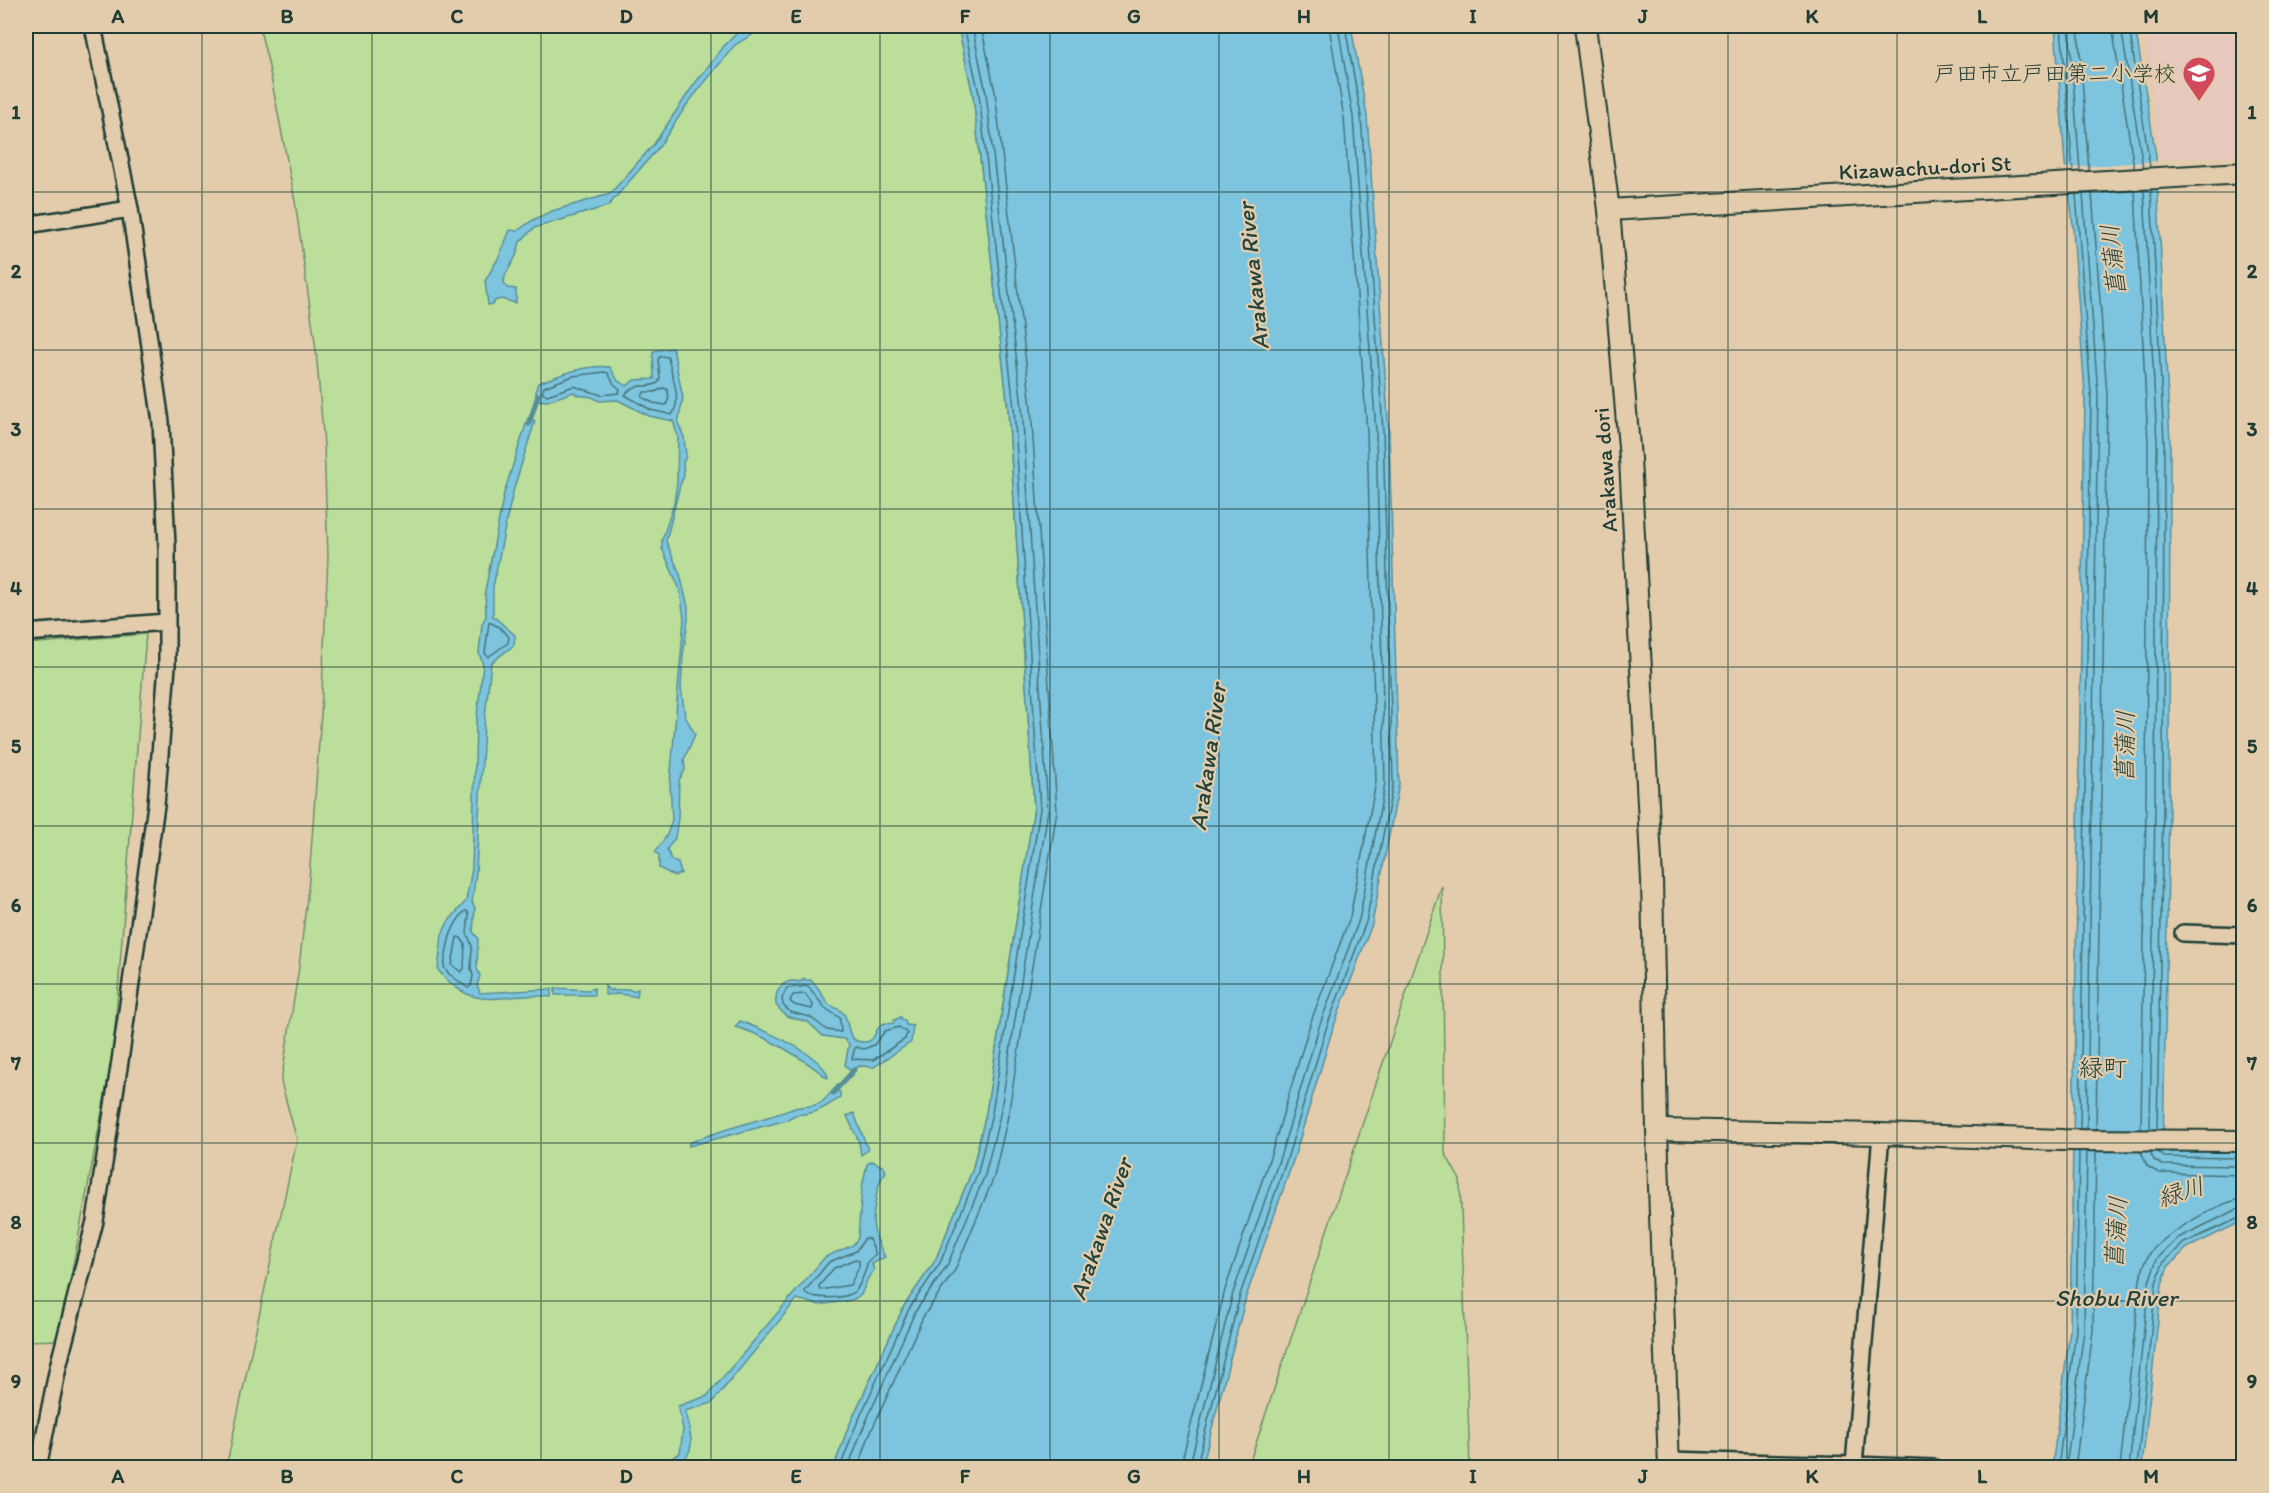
<svg xmlns="http://www.w3.org/2000/svg" width="2269" height="1493" font-family="Itim,'Klee One',sans-serif">
  <style>
    .built { fill: #e7c9bd }
    .green { fill: #bbdf9a; stroke: #6d8e67; stroke-width: 1.5 }
    .water { fill: #7dc4de; stroke: #578e9a; stroke-width: 1.5 }
    .pier { fill: #e3ccac }
    .lines { fill: none; stroke-linecap: round; stroke-linejoin: round }
    .shore { stroke: #457378; stroke-width: 1.5 }
    .stream { stroke: #578e9a; stroke-width: 5 }
    .street-casing { stroke: #1f3d34; stroke-width: 20 }
    .secondary-casing { stroke: #1f3d34; stroke-width: 24 }
    .street { stroke: #e3ccac; stroke-width: 15 }
    .secondary { stroke: #e3ccac; stroke-width: 20 }
    .grid { fill: none; stroke: #1f3d34; stroke-width: 1.5; stroke-opacity: 0.55 }
    .labels { text-anchor: middle; stroke-width: 4.5; stroke-linejoin: round; paint-order: stroke }
    .poi-label { font-size: 22px; fill: #1f3d34; stroke: #e3ccac; text-anchor: end }
    .street-label { font-size: 22px; fill: #1f3d34; stroke: #e3ccac }
    .water-label { font-size: 24px; font-style: italic; fill: #24443c; stroke: #e3ccac }
    .neighbourhood-label { font-size: 24px; fill: #1f3d34; stroke: #e3ccac }
    .neatline { fill: none; stroke: #1f3d34; stroke-width: 2 }
    .grid-label { font-size: 20px; text-anchor: middle; font-weight: bold; fill: #1f3d34 }
  </style>
  <rect width="100%" height="100%" fill="#e3ccac"/>
  <filter id="ink" filterUnits="userSpaceOnUse"><feTurbulence type="fractalNoise" baseFrequency=".0167" numOctaves="2"/><feDisplacementMap in="SourceGraphic" scale="12" xChannelSelector="R" yChannelSelector="G"/><feConvolveMatrix kernelMatrix="1 2 1 2 8 2 1 2 1" color-interpolation-filters="sRGB"/></filter>
  <g filter="url(#ink)">
    <path class="built" d="M 2145,26 L 2243,26 L 2243,155 L 2160,159 Z"/>
    <g class="green">
      <path d="M 259,26 L 958,26 L 973,95 L 1008,409 L 1034,808 L 986,1113 L 972,1171 L 935,1261 L 904,1306 L 848,1428 L 834,1467 L 226,1468 L 297,1140 L 281,1082 L 299,967 L 309,880 L 321,714 L 328,556 L 324,445 L 316,350 L 295,201 L 268,62 Z"/>
      <path d="M 146,634 L 113,1053 L 59,1340 L 26,1341 L 26,644 Z"/>
      <path d="M 1442,886 L 1445,1153 L 1460,1180 L 1470,1467 L 1248,1467 Z"/>
    </g>
    <g class="water">
      <path d="M 744,26 L 765,26 C 757,34 744,38 734,46 L 688,103 L 659,147 L 608,206 L 534,228 L 520,242 L 516,256 L 505,276 L 504,283 L 507,288 L 516,289 L 516,303 L 501,299 L 494,301 L 494,304 L 488,305 L 485,281 L 499,257 L 510,230 L 517,231 L 533,220 L 552,211 L 610,194 L 654,144 L 693,86 L 724,46 Z"/>
      <path d="M 958,26 L 1351,26 L 1367,116 L 1389,431 L 1399,784 L 1372,924 L 1332,1031 L 1294,1158 L 1246,1297 L 1202,1467 L 834,1467 L 848,1428 L 904,1306 L 935,1261 L 972,1171 L 986,1113 L 1034,808 L 1008,409 L 973,95 Z"/>
      <path d="M 2055,26 L 2135,26 L 2156,156 L 2170,442 L 2169,806 L 2163,1151 L 2243,1152 L 2243,1221 L 2187,1248 L 2168,1267 L 2162,1284 L 2142,1467 L 2052,1468 L 2070,1330 L 2085,394 L 2072,215 L 2065,163 Z"/>
      <path d="M 673,348 L 683,398 L 678,423 L 684,437 L 686,456 L 683,463 L 684,476 L 680,485 L 666,541 L 680,574 L 688,607 L 688,620 L 683,656 L 681,688 L 685,716 L 695,734 L 684,760 L 685,770 L 679,780 L 678,818 L 675,838 L 667,849 L 671,860 L 678,863 L 681,873 L 674,876 L 659,868 L 659,855 L 655,852 L 667,835 L 672,820 L 670,783 L 684,619 L 680,590 L 662,548 L 662,540 L 674,503 L 677,482 L 678,437 L 673,421 L 649,416 L 618,400 L 599,401 L 592,397 L 577,395 L 574,392 L 547,401 L 536,400 L 536,389 L 538,383 C 561,375 586,364 610,367 L 618,381 L 627,386 L 634,380 L 654,379 L 653,351 Z"/>
      <path d="M 528,418 L 535,421 L 514,488 L 506,522 L 493,587 L 493,616 L 515,635 L 514,645 L 491,663 L 484,726 L 476,872 L 472,902 L 475,908 L 473,932 L 478,938 L 477,968 L 480,976 L 477,985 L 480,993 L 552,989 L 551,997 C 502,989 478,1018 438,970 L 442,935 L 448,922 L 466,901 L 472,869 L 476,724 L 483,665 L 479,653 L 482,624 L 486,616 L 485,591 L 504,493 Z"/>
      <path d="M 804,978 L 805,980 L 810,980 C 820,986 821,996 829,1004 C 833,1008 840,1008 844,1014 C 850,1024 846,1042 863,1042 C 878,1043 873,1026 885,1023 C 888,1023 891,1024 894,1023 L 894,1020 L 901,1017 L 901,1019 L 905,1020 L 906,1025 L 913,1026 L 911,1042 L 874,1067 L 860,1066 L 850,1070 L 845,1065 L 849,1044 L 844,1039 L 823,1036 L 808,1022 L 786,1016 L 776,1005 C 774,988 785,978 800,982 Z"/>
      <path d="M 605,986 L 610,991 L 612,989 L 615,991 L 629,989 L 632,991 L 638,989 L 637,997 L 619,994 L 605,995 Z"/>
      <path d="M 555,988 L 589,990 L 594,988 L 594,995 L 555,995 Z"/>
      <path d="M 740,1021 C 761,1029 823,1054 828,1077 L 827,1078 C 805,1059 763,1034 735,1027 Z"/>
      <path d="M 835,1089 L 840,1092 L 840,1098 C 831,1103 824,1109 814,1112 C 803,1116 795,1112 787,1120 L 689,1146 L 689,1143 C 723,1128 760,1121 795,1108 C 802,1106 811,1107 818,1104 C 825,1102 829,1093 835,1089 Z"/>
      <path d="M 854,1113 L 868,1150 L 861,1155 L 859,1142 L 847,1116 Z"/>
      <path d="M 872,1161 L 884,1167 L 886,1172 C 880,1178 879,1185 877,1193 C 871,1223 871,1230 885,1257 L 872,1264 L 874,1270 L 868,1278 L 861,1295 L 852,1300 L 819,1305 L 797,1299 L 712,1403 L 685,1411 C 687,1421 692,1435 691,1445 C 690,1461 672,1468 658,1467 L 680,1453 L 683,1429 L 678,1406 L 707,1396 L 825,1257 L 853,1245 L 858,1238 L 862,1187 L 867,1164 Z"/>
    </g>
    <path class="pier" d="M 2159,161 L 2160,186 L 2066,192 L 2063,168 Z"/>
    <g class="lines">
      <g class="shore">
        <path d="M 2061,26 L 2073,172"/>
        <path d="M 2069,26 L 2080,171"/>
        <path d="M 2078,26 L 2089,171"/>
        <path d="M 2112,26 L 2134,168"/>
        <path d="M 2121,26 L 2143,168"/>
        <path d="M 2129,26 L 2150,167"/>
        <path d="M 2144,190 L 2157,442 L 2155,806 L 2150,1129"/>
        <path d="M 2151,190 L 2164,442 L 2163,806 L 2157,1129"/>
        <path d="M 2135,191 L 2148,442 L 2146,806 L 2141,1129"/>
        <path d="M 2092,193 L 2107,394 L 2096,1129"/>
        <path d="M 2076,194 L 2091,394 L 2080,1129"/>
        <path d="M 2083,194 L 2098,394 L 2087,1129"/>
        <path d="M 661,356 L 668,357 C 671,375 683,399 672,415 L 651,410 L 625,395 C 637,380 645,390 658,383 L 660,378 L 658,359 Z"/>
        <path d="M 604,372 L 608,373 L 614,384 L 620,389 L 619,393 L 601,395 L 574,386 L 547,395 L 542,393 L 544,387 L 573,376 Z"/>
        <path d="M 663,388 L 667,389 L 669,398 L 666,405 L 653,403 L 642,397 L 644,392 L 655,392 Z"/>
        <path d="M 489,622 L 499,627 L 509,637 L 508,643 L 488,657 L 485,653 Z"/>
        <path d="M 467,911 L 469,914 L 467,933 L 472,946 L 471,968 L 473,976 L 471,986 L 468,988 L 449,974 L 444,967 C 448,944 448,931 464,912 Z"/>
        <path d="M 457,937 L 461,938 L 465,944 L 464,969 L 461,972 L 452,965 Z"/>
        <path d="M 808,986 L 825,1008 L 840,1018 L 841,1032 L 827,1030 L 810,1017 L 790,1012 L 783,1005 L 782,998 L 787,988 Z"/>
        <path d="M 805,994 L 813,1005 L 812,1009 L 794,1005 L 790,1001 L 793,995 Z"/>
        <path d="M 899,1027 L 907,1033 L 905,1039 L 873,1060 L 852,1059 L 855,1047 L 864,1049 L 874,1045 L 885,1031 Z"/>
        <path d="M 2141,1152 L 2147,1166 L 2159,1173 L 2244,1175"/>
        <path d="M 2150,1152 L 2154,1160 L 2162,1165 L 2244,1166"/>
        <path d="M 2158,1152 L 2164,1157 L 2244,1158"/>
        <path d="M 865,1238 L 869,1239 L 876,1254 L 868,1261 C 866,1269 862,1281 857,1289 C 849,1300 818,1299 806,1294 L 805,1291 L 829,1262 L 856,1251 Z"/>
        <path d="M 855,1259 L 859,1261 L 859,1267 L 850,1285 L 820,1290 L 819,1286 L 834,1268 Z"/>
        <path d="M 840,1468 L 854,1430 L 909,1309 L 940,1263 L 978,1172 L 992,1113 L 1040,809 L 1014,408 L 979,94 L 964,26"/>
        <path d="M 848,1468 L 861,1433 L 915,1312 L 947,1266 L 985,1175 L 1000,1115 L 1048,810 L 1022,407 L 986,93 L 972,26"/>
        <path d="M 858,1468 L 869,1436 L 923,1317 L 955,1270 L 994,1177 L 1008,1116 L 1057,811 L 1031,407 L 995,92 L 981,26"/>
        <path d="M 1180,1468 L 1225,1290 L 1272,1151 L 1310,1024 L 1350,917 L 1376,782 L 1367,432 L 1344,118 L 1329,26"/>
        <path d="M 1189,1468 L 1233,1293 L 1281,1154 L 1319,1027 L 1359,920 L 1385,783 L 1376,432 L 1353,117 L 1338,26"/>
        <path d="M 1196,1468 L 1240,1295 L 1288,1156 L 1326,1029 L 1366,922 L 1393,784 L 1383,431 L 1361,116 L 1345,26"/>
        <path d="M 2058,1468 L 2076,1330 L 2079,1151"/>
        <path d="M 2066,1468 L 2084,1330 L 2087,1151"/>
        <path d="M 2075,1468 L 2093,1331 L 2096,1151"/>
        <path d="M 2120,1468 L 2140,1280 C 2142,1271 2145,1261 2150,1253 C 2164,1235 2221,1200 2244,1199"/>
        <path d="M 2129,1468 L 2149,1282 L 2157,1259 L 2178,1238 L 2236,1210 L 2244,1208"/>
        <path d="M 2137,1468 L 2156,1283 L 2163,1263 L 2184,1243 L 2244,1216"/>
      </g>
      <g class="stream">
        <path d="M 529,424 L 538,395"/>
        <path d="M 833,1093 L 854,1070"/>
      </g>
      <defs>
        <g id="street">
          <path d="M 26,225 L 130,209"/>
          <path d="M 26,633 L 166,622"/>
          <path d="M 2183,933 L 2244,935"/>
          <path d="M 1881,1134 L 1854,1465 L 1934,1468"/>
          <path d="M 1669,1460 L 1854,1465"/>
          <path d="M 38,1468 L 58,1367 L 95,1221 L 120,1061 L 156,805 L 167,666 L 167,546 L 161,422 L 130,209 L 93,26"/>
        </g>
        <g id="secondary">
          <path d="M 1585,26 L 1609,210 L 1630,459 L 1652,880 L 1657,1130 L 1669,1468"/>
          <path d="M 1609,210 L 2244,173"/>
          <path d="M 1657,1130 L 1881,1134 L 2062,1140 L 2244,1141"/>
        </g>
      </defs>
      <use href="#street" class="street-casing"/>
      <use href="#secondary" class="secondary-casing"/>
      <use href="#street" class="street"/>
      <use href="#secondary" class="secondary"/>
    </g>
  </g>
  <path class="grid" d="M 202,26 L 202,1468M 372,26 L 372,1468M 541,26 L 541,1468M 711,26 L 711,1468M 880,26 L 880,1468M 1050,26 L 1050,1468M 1219,26 L 1219,1468M 1389,26 L 1389,1468M 1558,26 L 1558,1468M 1728,26 L 1728,1468M 1897,26 L 1897,1468M 2067,26 L 2067,1468M 26,192 L 2244,192M 26,350 L 2244,350M 26,509 L 2244,509M 26,667 L 2244,667M 26,826 L 2244,826M 26,984 L 2244,984M 26,1143 L 2244,1143M 26,1301 L 2244,1301"/>
  <defs>
    <symbol id="school-pin" viewBox="-11 -11 22 30"><path d="M0 17L-7.5 6A9.5 9.5 0 1 1 7.5 6Z" fill="#d1495b" stroke="#e3ccac"/><path d="M0-5L7-2L0 1L-7-2ZM-4 1L0 2.5L4 1V4Q0 6-4 4Z" fill="#fff"/></symbol>
  </defs>
  <g fill-rule="evenodd">
    <use href="#school-pin" x="2180" y="54" width="38" height="52"/>
  </g>
  <g class="labels">
    <g class="poi-label">
      <text x="2176" y="81">戸田市立戸田第二小学校</text>
    </g>
    <g class="street-label">
      <text transform="translate(1925 167) rotate(-3)" y="8">Kizawachu-dori St</text>
      <text transform="translate(1605 470) rotate(-94)" y="8">Arakawa dori</text>
    </g>
    <g class="water-label">
      <text transform="translate(2113 260) rotate(-96)" y="8">菖蒲川</text>
      <text transform="translate(1253 276) rotate(-96)" y="8">Arakawa River</text>
      <text transform="translate(2125 746) rotate(-89)" y="8">菖蒲川</text>
      <text transform="translate(1208 757) rotate(-82)" y="8">Arakawa River</text>
      <text transform="translate(2181 1192) rotate(-17)" y="8">緑川</text>
      <text transform="translate(1101 1229) rotate(-71)" y="8">Arakawa River</text>
      <text transform="translate(2116 1232) rotate(-86)" y="8">菖蒲川</text>
      <text x="2116" y="1306">Shobu River</text>
    </g>
    <g class="neighbourhood-label">
      <text x="2103" y="1076">緑町</text>
    </g>
  </g>
  <rect width="2269" height="1493" fill="none" stroke="#e3ccac" stroke-width="66"/>
  <rect x="33" y="33" width="2203" height="1427" class="neatline"/>
  <g class="grid-label">
    <text x="118" y="23">A</text>
    <text x="287" y="23">B</text>
    <text x="457" y="23">C</text>
    <text x="626" y="23">D</text>
    <text x="796" y="23">E</text>
    <text x="965" y="23">F</text>
    <text x="1134" y="23">G</text>
    <text x="1304" y="23">H</text>
    <text x="1473" y="23">I</text>
    <text x="1643" y="23">J</text>
    <text x="1812" y="23">K</text>
    <text x="1982" y="23">L</text>
    <text x="2151" y="23">M</text>
    <text x="16" y="119">1</text>
    <text x="2252" y="119">1</text>
    <text x="16" y="278">2</text>
    <text x="2252" y="278">2</text>
    <text x="16" y="436">3</text>
    <text x="2252" y="436">3</text>
    <text x="16" y="595">4</text>
    <text x="2252" y="595">4</text>
    <text x="16" y="753">5</text>
    <text x="2252" y="753">5</text>
    <text x="16" y="912">6</text>
    <text x="2252" y="912">6</text>
    <text x="16" y="1070">7</text>
    <text x="2252" y="1070">7</text>
    <text x="16" y="1229">8</text>
    <text x="2252" y="1229">8</text>
    <text x="16" y="1388">9</text>
    <text x="2252" y="1388">9</text>
    <text x="118" y="1483">A</text>
    <text x="287" y="1483">B</text>
    <text x="457" y="1483">C</text>
    <text x="626" y="1483">D</text>
    <text x="796" y="1483">E</text>
    <text x="965" y="1483">F</text>
    <text x="1134" y="1483">G</text>
    <text x="1304" y="1483">H</text>
    <text x="1473" y="1483">I</text>
    <text x="1643" y="1483">J</text>
    <text x="1812" y="1483">K</text>
    <text x="1982" y="1483">L</text>
    <text x="2151" y="1483">M</text>
  </g>
</svg>
